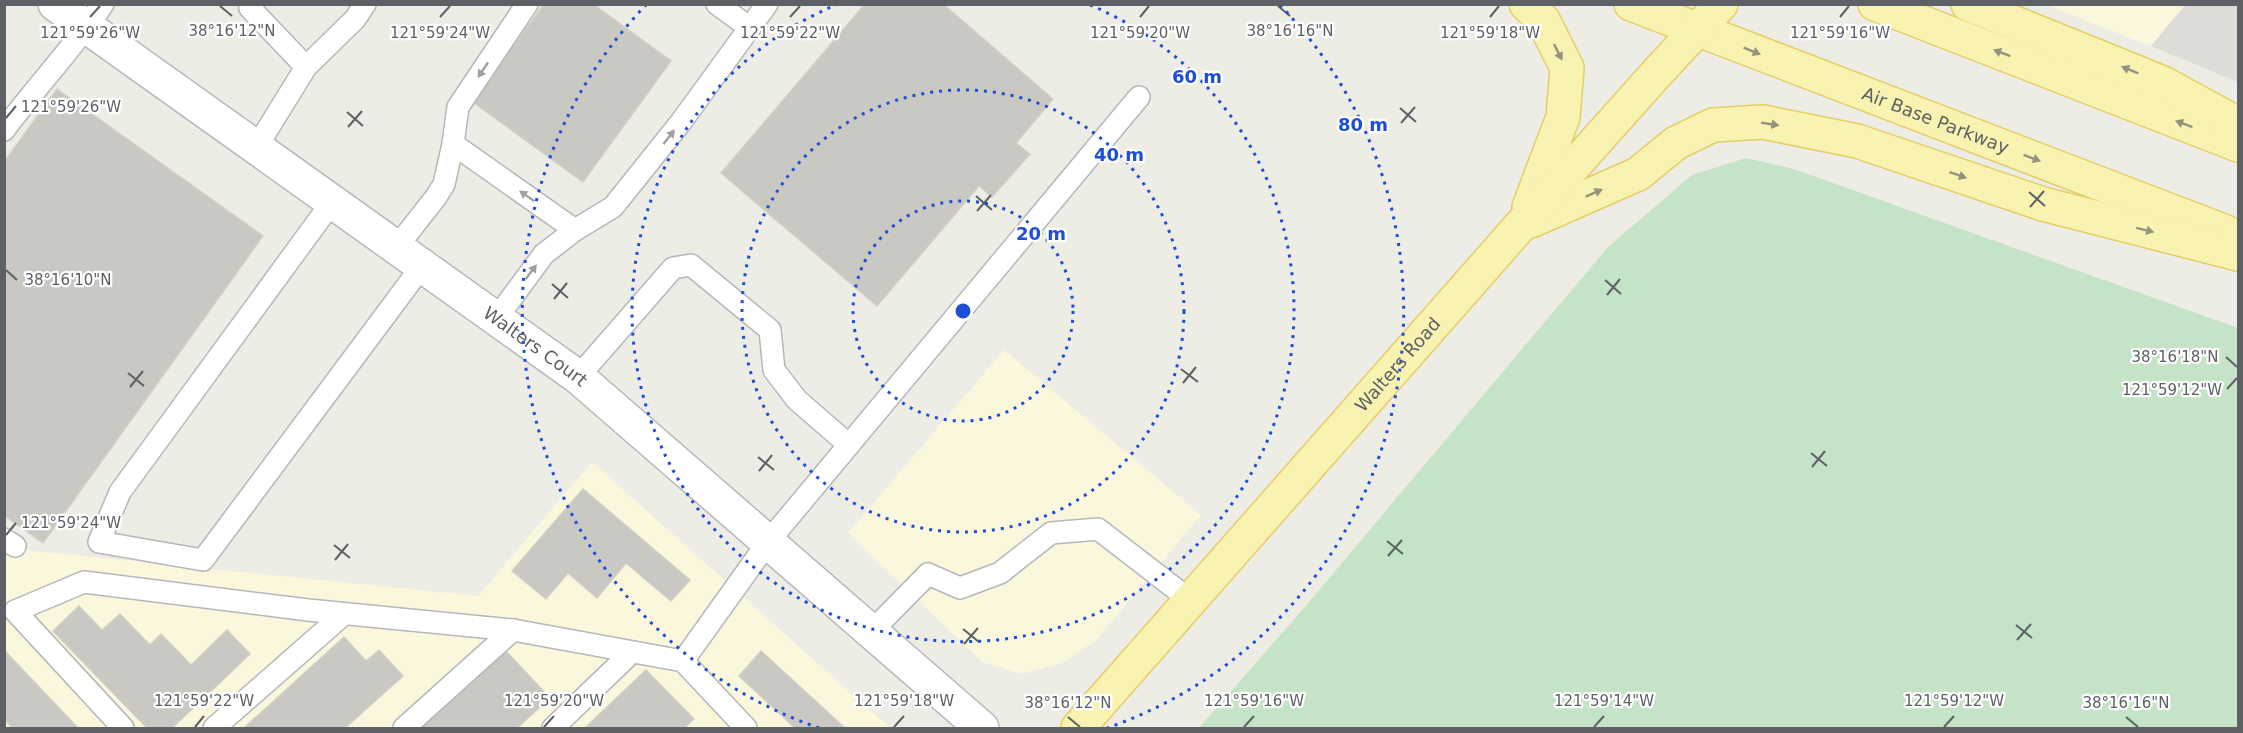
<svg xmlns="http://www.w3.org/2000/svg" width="2243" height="733" font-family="'DejaVu Sans',sans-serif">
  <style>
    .commercial { fill: #fbf7dd }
    .industrial { fill: #dddcd7 }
    .green { fill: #c4e3c7 }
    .building { fill: #cac8c2; stroke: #d2cfc4; stroke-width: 1.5 }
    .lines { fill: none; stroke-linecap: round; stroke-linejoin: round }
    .service-casing { stroke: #b6b7bb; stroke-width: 24 }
    .minor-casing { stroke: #b6b7bb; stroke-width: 36 }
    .primary-casing { stroke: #e6cd67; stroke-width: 36 }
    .service { stroke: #fff; stroke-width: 21 }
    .minor { stroke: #fff; stroke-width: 33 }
    .primary { stroke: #f8f3b0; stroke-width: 33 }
    .oneway { fill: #93937f }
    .oneway2 { fill: #9ea0a2 }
    .ticks { fill: none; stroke: #5d6064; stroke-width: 2 }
    .ring { fill: none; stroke: #1d4ed8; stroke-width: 3; stroke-dasharray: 3 6 }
    .labels { text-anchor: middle; stroke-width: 4.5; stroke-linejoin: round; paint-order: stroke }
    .street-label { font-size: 18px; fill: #5d6064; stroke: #fff }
    .ticks-label { font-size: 15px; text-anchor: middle; fill: #5d6064; stroke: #fff; stroke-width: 4.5; stroke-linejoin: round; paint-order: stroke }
    .centre { fill: #1d4ed8; stroke: #fff; stroke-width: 3 }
    .ring-label { font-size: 18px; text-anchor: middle; font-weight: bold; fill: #1d4ed8; stroke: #fff; stroke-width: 4.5; stroke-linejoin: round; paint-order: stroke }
  </style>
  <rect width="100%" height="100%" fill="#eeede5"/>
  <g class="commercial">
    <path d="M 2047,5 L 2186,5 L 2151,46 Z"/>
    <path d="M 1004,350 L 1201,515 L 1096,640 L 1062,663 L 1022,674 L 982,662 L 848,533 Z"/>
    <path d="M 592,462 L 890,728 L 5,728 L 4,548 L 478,596 Z"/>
  </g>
  <path class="industrial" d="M 2186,4 L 2238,5 L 2238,82 L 2151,46 Z"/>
  <path class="green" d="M 1746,158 L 1794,169 L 2238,328 L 2238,728 L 1199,728 L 1304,608 L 1608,247 L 1692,175 Z"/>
  <g class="building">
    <path d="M 544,4 L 593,4 L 671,61 L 583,182 L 473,102 Z"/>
    <path d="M 865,4 L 943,4 L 1053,99 L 1016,143 L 1030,154 L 992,197 L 979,186 L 877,306 L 721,173 Z"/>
    <path d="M 57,89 L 263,236 L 43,543 L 4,515 L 4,162 Z"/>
    <path d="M 583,489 L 690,580 L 671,601 L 626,563 L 597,598 L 568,573 L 546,599 L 512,571 Z"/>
    <path d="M 79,606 L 102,630 L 120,614 L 150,645 L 161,634 L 191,665 L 227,630 L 250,654 L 172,728 L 147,728 L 53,631 Z"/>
    <path d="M 344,637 L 366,661 L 379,650 L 403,676 L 345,728 L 244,728 Z"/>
    <path d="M 502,647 L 550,698 L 517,728 L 416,728 Z"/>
    <path d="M 4,650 L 78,728 L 13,728 L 4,719 Z"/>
    <path d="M 761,651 L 845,728 L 795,728 L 739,676 Z"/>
    <path d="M 646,670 L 694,719 L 684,728 L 585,728 Z"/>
  </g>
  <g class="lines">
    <defs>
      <g id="service">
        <path d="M 252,4 L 250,8 L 306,67"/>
        <path d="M 717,4 L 750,28"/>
        <path d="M 4,130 C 36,87 73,48 103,4"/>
        <path d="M 453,144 L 575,230"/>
        <path d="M 256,148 L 306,67 L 355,19 L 365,4"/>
        <path d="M 332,202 L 120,492 L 99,542 L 203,560 L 422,266"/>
        <path d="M 396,248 L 436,197 L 444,184 L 453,144 L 458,107 L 527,4"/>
        <path d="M 496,319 L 544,254 L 575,230 L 613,207 L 681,122 L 767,4"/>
        <path d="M 578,377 L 673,268 L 691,265 L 770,330 L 774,370 L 797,400 L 849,445"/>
        <path d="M 4,539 L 15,546"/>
        <path d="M 871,632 L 928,574 L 960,588 L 1000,573 L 1051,533 L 1098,529 L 1190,600"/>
        <path d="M 683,661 L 768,542 L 1139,97"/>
        <path d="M 123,728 L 15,611 L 84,582 L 308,610 L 513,630 L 683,661 L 746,728"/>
        <path d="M 214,728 L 344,614"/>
        <path d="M 404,728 L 513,630"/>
        <path d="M 553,728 L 632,652"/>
      </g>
      <g id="minor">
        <path id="s1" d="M 55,4 L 578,377 L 982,728"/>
      </g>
      <g id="primary">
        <path d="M 1526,4 L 1543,20 L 1567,68 L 1563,117 L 1529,207"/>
        <path id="s2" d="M 1631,4 L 2226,232"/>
        <path d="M 1875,4 L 2238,145"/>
        <path d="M 1968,4 L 2163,83 L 2238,124"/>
        <path d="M 1531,221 L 1638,174 L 1676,143 L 1713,125 L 1763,122 L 1857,141 L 2043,204 L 2238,254"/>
        <path id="s3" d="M 1078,728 L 1521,225 L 1656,74 L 1721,4"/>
      </g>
    </defs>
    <use href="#service" class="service-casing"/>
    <use href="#minor" class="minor-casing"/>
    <use href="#primary" class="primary-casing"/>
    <use href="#service" class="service"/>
    <use href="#minor" class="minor"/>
    <use href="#primary" class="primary"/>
  </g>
  <defs><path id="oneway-solid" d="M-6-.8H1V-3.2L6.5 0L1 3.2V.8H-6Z" transform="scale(1.5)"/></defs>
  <g class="oneway">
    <use href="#oneway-solid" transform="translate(1752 51) rotate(22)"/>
    <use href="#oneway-solid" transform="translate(1558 52) rotate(63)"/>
    <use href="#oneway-solid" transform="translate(2002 53) rotate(-159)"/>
    <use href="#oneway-solid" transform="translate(2130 70) rotate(-158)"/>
    <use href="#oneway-solid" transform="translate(1770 124) rotate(9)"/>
    <use href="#oneway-solid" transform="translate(2184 124) rotate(-159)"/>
    <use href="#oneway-solid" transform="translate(2032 158) rotate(21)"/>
    <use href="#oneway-solid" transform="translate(1958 175) rotate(19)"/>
    <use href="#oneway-solid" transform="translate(1594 193) rotate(-24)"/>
    <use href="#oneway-solid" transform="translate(2145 230) rotate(14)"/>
  </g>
  <g class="oneway2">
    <use href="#oneway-solid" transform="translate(483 70) rotate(124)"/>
    <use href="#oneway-solid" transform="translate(669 137) rotate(-52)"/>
    <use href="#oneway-solid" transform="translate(527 196) rotate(-145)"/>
    <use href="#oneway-solid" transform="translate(531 272) rotate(-53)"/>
  </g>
  <path class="ticks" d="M 220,6 L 232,16M 1278,6 L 1290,16M 90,17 L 100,6M 440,17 L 450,6M 790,17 L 800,6M 1140,17 L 1149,6M 1490,17 L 1499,6M 1840,17 L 1849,6M 1400,108 L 1416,122M 347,112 L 363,126M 6,118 L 16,106M 1401,123 L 1415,107M 348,127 L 362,111M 2029,192 L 2045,206M 976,196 L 992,210M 2030,207 L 2044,191M 977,211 L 991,195M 6,270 L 17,280M 1605,280 L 1621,294M 552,284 L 568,298M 1607,295 L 1620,279M 554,299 L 567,283M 2226,357 L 2237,367M 1181,369 L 1198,382M 128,373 L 144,386M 1183,383 L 1196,367M 130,387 L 143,371M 2227,389 L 2237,378M 1811,453 L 1827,466M 758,457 L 774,470M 1812,467 L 1825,451M 759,471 L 772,455M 6,535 L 16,523M 1387,541 L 1403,554M 334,545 L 350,558M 1388,556 L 1402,540M 335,560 L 348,544M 2016,625 L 2032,638M 963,629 L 979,642M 2017,640 L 2031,624M 964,644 L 978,628M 1068,717 L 1080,727M 2126,717 L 2138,727M 195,727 L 204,716M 544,727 L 554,716M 894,727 L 904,716M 1244,727 L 1254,716M 1594,727 L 1604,716M 1944,727 L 1954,716"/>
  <g class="ring">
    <circle cx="963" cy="311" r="110"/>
    <circle cx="963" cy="311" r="221"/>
    <path d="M1090 5A331 331 0 1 1 836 5"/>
    <path d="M819 728A441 441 0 0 1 646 5M1280 5A441 441 0 0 1 1107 728"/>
  </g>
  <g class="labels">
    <g class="street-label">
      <text dy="6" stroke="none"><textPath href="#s2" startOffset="326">Air Base Parkway</textPath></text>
      <text dy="6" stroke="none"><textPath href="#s1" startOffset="590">Walters Court</textPath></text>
      <text dy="6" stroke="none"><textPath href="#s3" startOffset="484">Walters Road</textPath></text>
    </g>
  </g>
  <g class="ticks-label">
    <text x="232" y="36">38°16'12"N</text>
    <text x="1290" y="36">38°16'16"N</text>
    <text x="90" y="38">121°59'26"W</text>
    <text x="440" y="38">121°59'24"W</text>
    <text x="790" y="38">121°59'22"W</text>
    <text x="1140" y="38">121°59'20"W</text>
    <text x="1490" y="38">121°59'18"W</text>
    <text x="1840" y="38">121°59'16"W</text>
    <text x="71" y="112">121°59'26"W</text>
    <text x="68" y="285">38°16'10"N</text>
    <text x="2175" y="362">38°16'18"N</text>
    <text x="2172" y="395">121°59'12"W</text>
    <text x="71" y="528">121°59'24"W</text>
    <text x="204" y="706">121°59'22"W</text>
    <text x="554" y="706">121°59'20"W</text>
    <text x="904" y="706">121°59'18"W</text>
    <text x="1254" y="706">121°59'16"W</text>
    <text x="1604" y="706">121°59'14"W</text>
    <text x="1954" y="706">121°59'12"W</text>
    <text x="1068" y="708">38°16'12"N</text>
    <text x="2126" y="708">38°16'16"N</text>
  </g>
  <circle cx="963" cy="311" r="9" class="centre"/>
  <g class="ring-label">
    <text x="1197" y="83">60 m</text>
    <text x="1363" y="131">80 m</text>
    <text x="1119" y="161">40 m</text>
    <text x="1041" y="240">20 m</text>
  </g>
  <rect width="2243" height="733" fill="none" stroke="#5d6064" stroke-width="12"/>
</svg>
